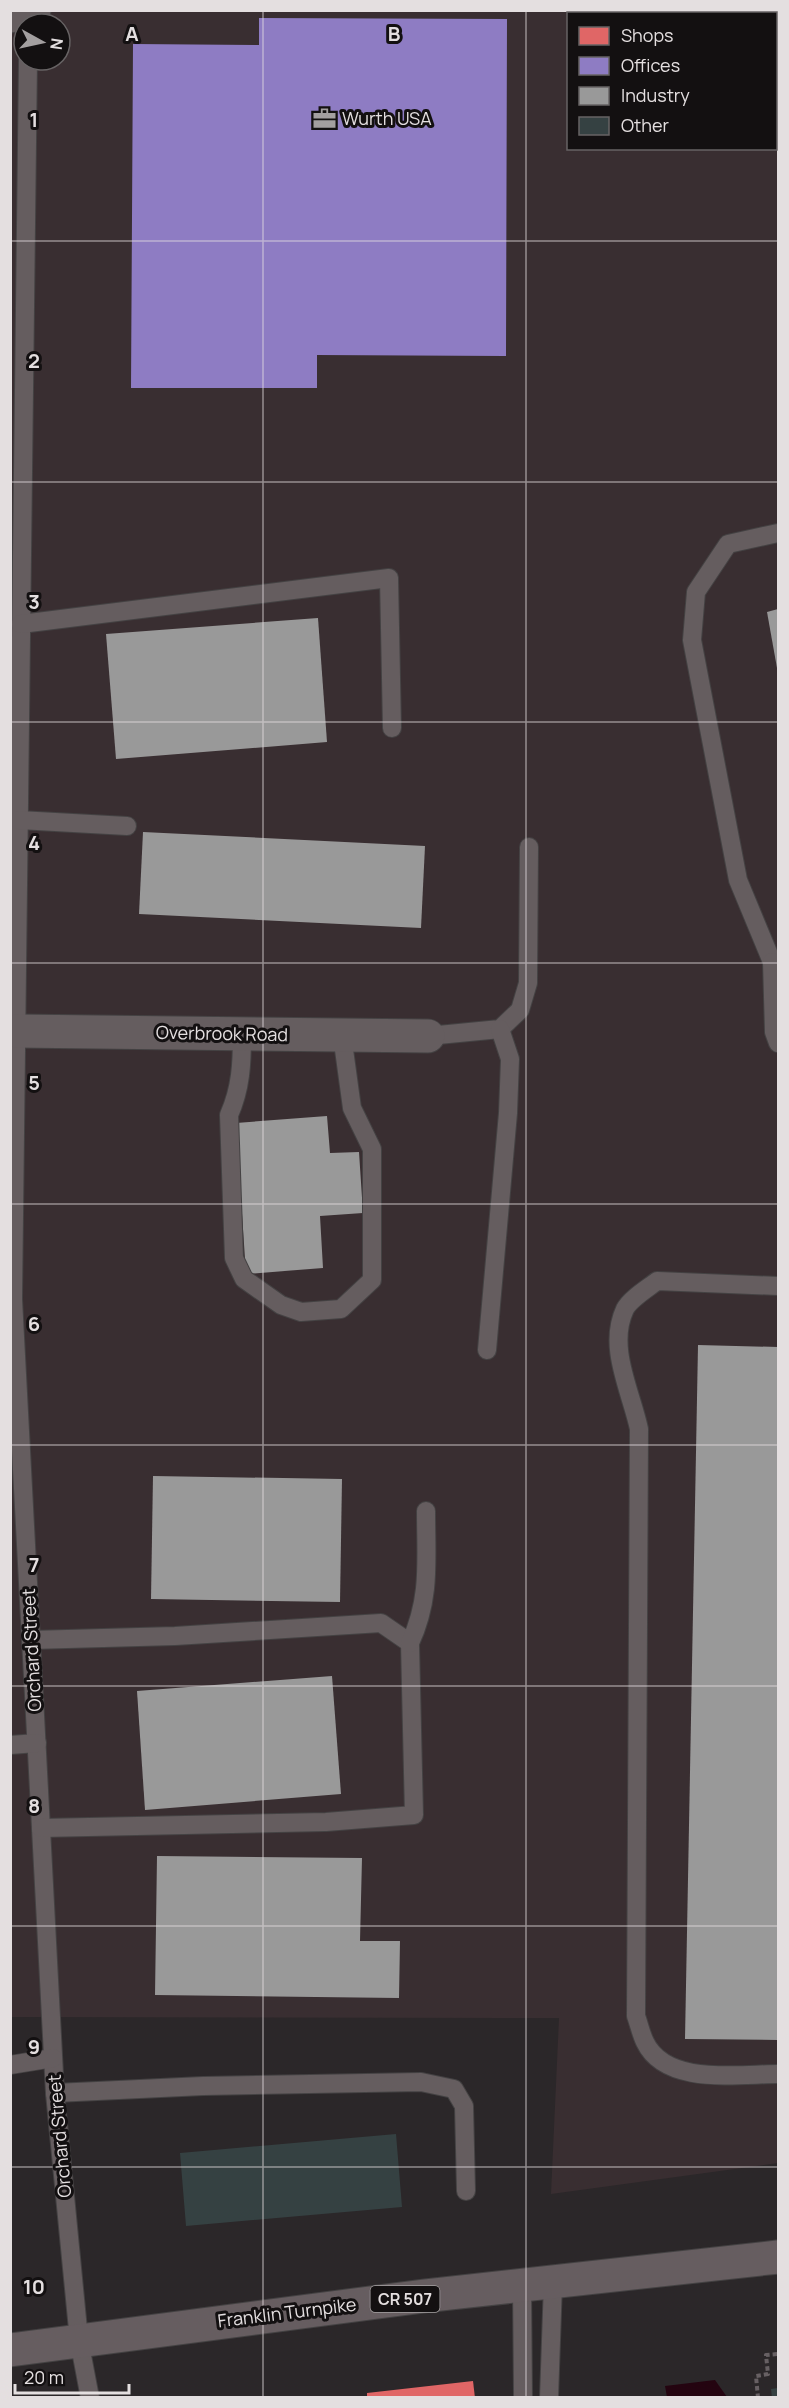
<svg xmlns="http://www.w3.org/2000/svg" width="789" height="2408" font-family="Manrope,sans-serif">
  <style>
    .built { fill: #392e31; fill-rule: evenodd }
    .water { fill: #240410 }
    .shops { fill: #e06666 }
    .offices { fill: #8e7cc3 }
    .industry { fill: #999 }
    .building { fill: #354142 }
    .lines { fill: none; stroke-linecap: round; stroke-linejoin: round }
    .lane-casing { stroke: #444243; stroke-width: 20 }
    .street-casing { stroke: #444243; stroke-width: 35 }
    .primary-casing { stroke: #444243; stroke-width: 35 }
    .path { stroke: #676063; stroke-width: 4; stroke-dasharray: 4.5 3; stroke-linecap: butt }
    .lane { stroke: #655d5f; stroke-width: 18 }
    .street { stroke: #655d5f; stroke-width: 33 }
    .primary { stroke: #665d60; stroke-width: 33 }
    .grid { fill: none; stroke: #e4dfe0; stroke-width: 1.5; stroke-opacity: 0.55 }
    .labels { text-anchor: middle; stroke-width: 6; stroke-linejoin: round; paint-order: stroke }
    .shield { fill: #131011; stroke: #a5a1a2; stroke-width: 1.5 }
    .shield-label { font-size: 16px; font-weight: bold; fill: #e4dfe0 }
    .poi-label { font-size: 18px; fill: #e4dfe0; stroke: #131011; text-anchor: start }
    .street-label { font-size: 18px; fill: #e4dfe0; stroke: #131011 }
    .grid-label { font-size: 20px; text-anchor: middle; font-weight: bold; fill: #e4dfe0; stroke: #131011; stroke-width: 6; stroke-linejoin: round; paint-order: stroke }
  </style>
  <rect width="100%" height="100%" fill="#2b2729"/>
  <path class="built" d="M 11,11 L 778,11 L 778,2163 L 551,2194 L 559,2018 L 11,2017 ZM 568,14 L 776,14 L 776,148 L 568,148 ZM 24,24 L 60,24 L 60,60 L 24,60 Z"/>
  <path class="water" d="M 715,2380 L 727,2397 L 667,2397 L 665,2386 Z"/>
  <path class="shops" d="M 473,2381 L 475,2398 L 367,2398 L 367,2393 Z"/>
  <path class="offices" d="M 259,18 L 507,19 L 506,356 L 317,355 L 317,388 L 131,388 L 133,44 L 259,45 Z"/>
  <g class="industry">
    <path d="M 778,609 L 778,667 L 777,668 L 767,612 Z"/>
    <path d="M 318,618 L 327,742 L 116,759 L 106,634 Z"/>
    <path d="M 143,832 L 425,846 L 421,928 L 139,914 Z"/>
    <path d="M 327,1116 L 330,1153 L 359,1152 L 363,1213 L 320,1216 L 323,1268 L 246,1274 L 236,1123 Z"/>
    <path d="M 698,1345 L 778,1347 L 778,2040 L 685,2039 Z"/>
    <path d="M 153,1476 L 342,1479 L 340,1602 L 151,1599 Z"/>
    <path d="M 332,1676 L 341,1794 L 145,1810 L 137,1691 Z"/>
    <path d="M 157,1856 L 362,1858 L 360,1941 L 400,1941 L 399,1998 L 155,1995 Z"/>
  </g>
  <g class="building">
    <path d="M 396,2134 L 402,2207 L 186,2226 L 180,2153 Z"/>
    <path d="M 778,2388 L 778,2398 L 772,2398 L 771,2389 Z"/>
  </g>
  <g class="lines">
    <defs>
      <g id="lane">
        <path d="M 28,60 L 13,1299 L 55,2093 L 79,2340 L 90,2398"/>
        <path d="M 778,533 L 728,544 L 696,592 L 692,640 L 738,880 L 772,962 L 778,967"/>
        <path d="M 21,624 L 389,578 L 392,728"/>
        <path d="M 19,820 L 127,826"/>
        <path d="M 772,962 L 774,1032 L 778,1043"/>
        <path d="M 242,1034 C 242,1063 241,1088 229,1115 L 234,1258 L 244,1279 L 281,1305 L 301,1312 L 341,1309 L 372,1280 L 372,1149 L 352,1108 L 342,1035"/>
        <path d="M 428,1036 L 500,1029 L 520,1010 L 528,983 L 529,847"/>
        <path d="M 778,1286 L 657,1281 C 648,1288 630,1299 625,1309 C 607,1347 631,1391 639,1429 L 636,2016 C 639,2024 641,2034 645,2042 C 666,2086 738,2074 778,2074"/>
        <path d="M 487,1350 L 508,1113 L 510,1059 L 500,1029"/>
        <path d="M 31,1640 L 175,1636 L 381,1623 L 410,1643 L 414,1815 L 326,1822 L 41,1828"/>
        <path d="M 410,1643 C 431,1598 426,1560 426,1511"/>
        <path d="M 10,1745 L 37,1743"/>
        <path d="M 10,2065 L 53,2058"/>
        <path d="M 55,2093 L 203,2086 L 421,2082 L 454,2089 L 464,2106 L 466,2191"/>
        <path d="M 522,2286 L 523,2398"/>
        <path d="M 549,2398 L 553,2283"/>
      </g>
      <g id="street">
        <path d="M 10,16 L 34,10"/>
        <path d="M 17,1031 L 428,1036"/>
      </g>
      <path id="primary" d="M 10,2350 L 424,2296 L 778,2257"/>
    </defs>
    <use href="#lane" class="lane-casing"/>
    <use href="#street" class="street-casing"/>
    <use href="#primary" class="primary-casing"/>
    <path class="path" d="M 758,2398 L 756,2376 L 768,2374 L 766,2355 L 778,2354"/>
    <use href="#lane" class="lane"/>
    <use href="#street" class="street"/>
    <use href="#primary" class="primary"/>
  </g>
  <path class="grid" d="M 263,10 L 263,2398M 526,10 L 526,2398M 10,241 L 778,241M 10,482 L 778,482M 10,722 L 778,722M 10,963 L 778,963M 10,1204 L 778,1204M 10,1445 L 778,1445M 10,1686 L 778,1686M 10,1926 L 778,1926M 10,2167 L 778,2167"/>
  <defs>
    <symbol id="office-bare" viewBox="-9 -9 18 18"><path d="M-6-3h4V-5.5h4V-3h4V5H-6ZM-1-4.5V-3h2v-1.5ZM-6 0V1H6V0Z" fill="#a39fa0" stroke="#131011" stroke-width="2.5" paint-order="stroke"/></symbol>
  </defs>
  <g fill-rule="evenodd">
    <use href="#office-bare" x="308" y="102" width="33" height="33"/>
  </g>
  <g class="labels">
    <rect class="shield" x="370.5" y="2286" width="69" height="26" rx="4.5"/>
    <g class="shield-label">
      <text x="405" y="2305">CR 507</text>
    </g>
    <g class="poi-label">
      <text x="342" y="125">Wurth USA</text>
    </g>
    <g class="street-label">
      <text transform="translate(222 1034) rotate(1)" y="6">Overbrook Road</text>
      <text transform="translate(32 1650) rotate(-93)" y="6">Orchard Street</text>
      <text transform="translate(60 2136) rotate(-95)" y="6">Orchard Street</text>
      <text transform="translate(287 2313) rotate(-7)" y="6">Franklin Turnpike</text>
    </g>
  </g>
  <g class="grid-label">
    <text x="132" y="41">A</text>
    <text x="394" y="41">B</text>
    <text x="34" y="127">1</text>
    <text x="34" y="368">2</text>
    <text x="34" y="609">3</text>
    <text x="34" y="850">4</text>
    <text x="34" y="1090">5</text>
    <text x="34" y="1331">6</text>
    <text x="34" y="1572">7</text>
    <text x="34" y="1813">8</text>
    <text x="34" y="2054">9</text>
    <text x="34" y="2294">10</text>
  </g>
  <rect width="789" height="2408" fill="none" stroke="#e4dfe0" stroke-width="24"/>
  <rect x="567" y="12" width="210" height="138" fill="#131011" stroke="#676364" stroke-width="1.5"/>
  <rect x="579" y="27" width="30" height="18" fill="#e06666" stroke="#676364" stroke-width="1.5"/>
  <text x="621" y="42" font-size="18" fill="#e4dfe0">Shops</text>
  <rect x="579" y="57" width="30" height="18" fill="#8e7cc3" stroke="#676364" stroke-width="1.5"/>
  <text x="621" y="72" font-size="18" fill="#e4dfe0">Offices</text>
  <rect x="579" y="87" width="30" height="18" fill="#999999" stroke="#676364" stroke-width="1.5"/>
  <text x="621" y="102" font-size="18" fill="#e4dfe0">Industry</text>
  <rect x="579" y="117" width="30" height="18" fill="#354142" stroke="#676364" stroke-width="1.5"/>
  <text x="621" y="132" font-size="18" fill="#e4dfe0">Other</text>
  <g transform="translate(42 42) rotate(98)"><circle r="28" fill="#131011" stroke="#676364" stroke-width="1.5"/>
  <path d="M0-4.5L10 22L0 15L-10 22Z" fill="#a39fa0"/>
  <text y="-9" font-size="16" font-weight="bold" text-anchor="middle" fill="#e4dfe0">N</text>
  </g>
  <path d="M15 2384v9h114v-9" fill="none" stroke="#e4dfe0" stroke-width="3"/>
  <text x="24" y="2384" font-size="18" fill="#e4dfe0" stroke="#131011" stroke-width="4.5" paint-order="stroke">20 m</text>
</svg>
